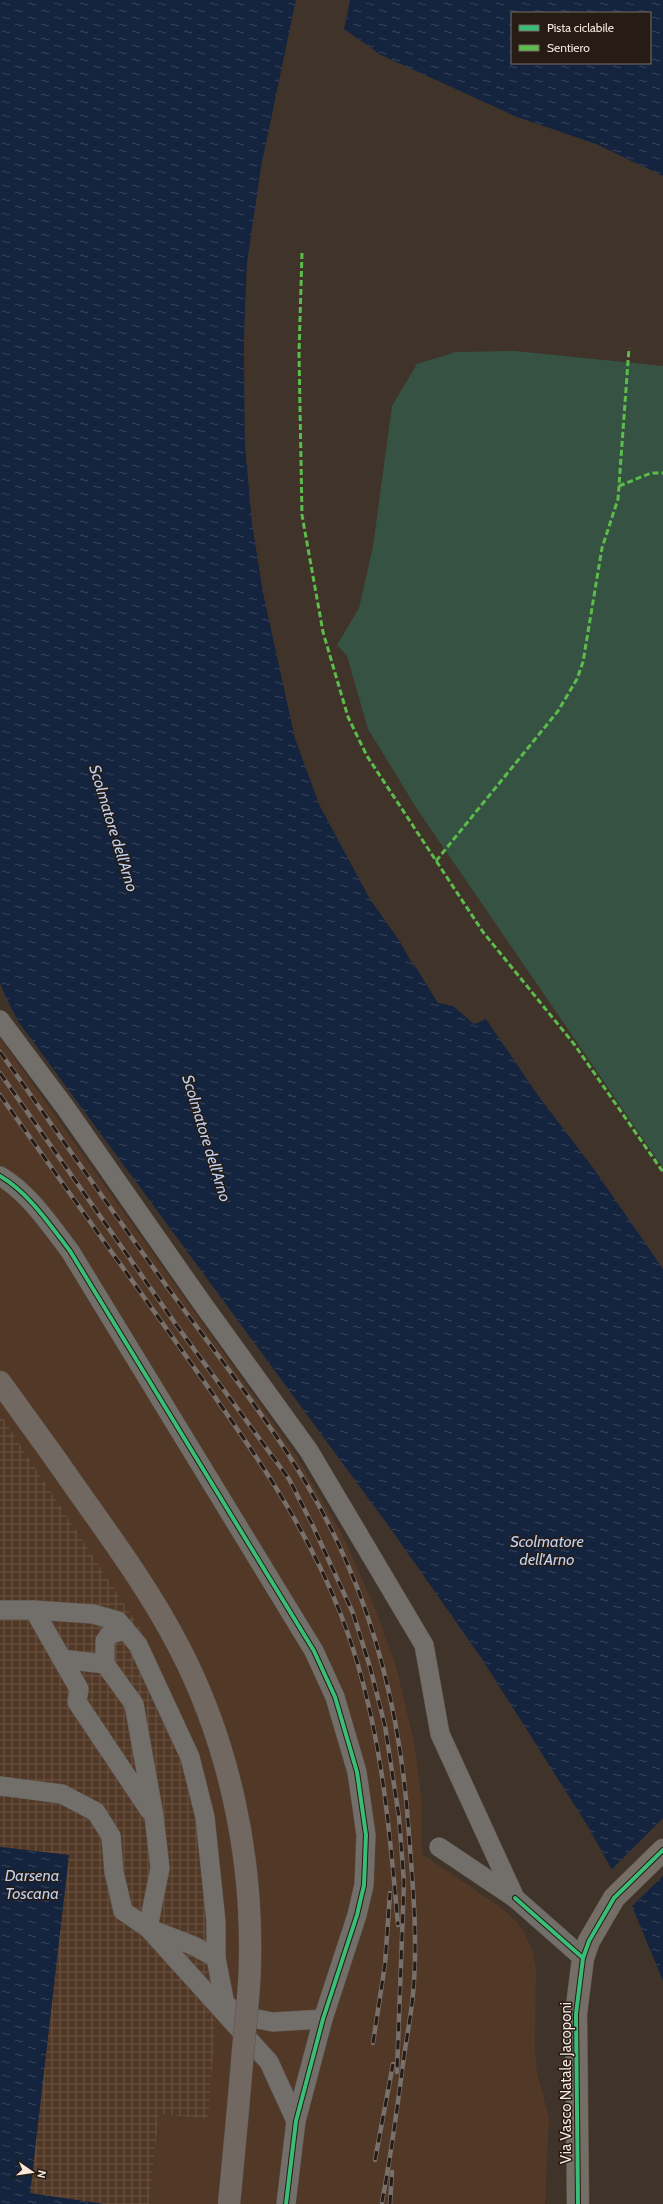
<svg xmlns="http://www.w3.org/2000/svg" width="663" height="2204" font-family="Cabin,sans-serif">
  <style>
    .built { fill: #523826 }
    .industrial { fill: url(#industrial-grid) }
    .grass { fill: #365242 }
    .water { fill: url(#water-ripples); fill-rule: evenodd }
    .pier { fill: #3f332a }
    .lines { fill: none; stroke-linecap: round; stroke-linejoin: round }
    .minor-casing { stroke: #5b5149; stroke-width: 20 }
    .major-casing { stroke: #5b5149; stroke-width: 23 }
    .highway-casing { stroke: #5b5149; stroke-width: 23 }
    .minor { stroke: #726e69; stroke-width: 19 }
    .major { stroke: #756e66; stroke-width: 22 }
    .highway { stroke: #716961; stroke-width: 22 }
    .rail-casing { stroke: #78716b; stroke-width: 4.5 }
    .rail { stroke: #261c15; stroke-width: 3; stroke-dasharray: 9; stroke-linecap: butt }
    .highway-bridge-casing { stroke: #5b5149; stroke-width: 23; stroke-linecap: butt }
    .highway-bridge { stroke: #716961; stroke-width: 22 }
    .quiet { stroke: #5cbc4b; stroke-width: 3; stroke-dasharray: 6 3; stroke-linecap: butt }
    .cycleway-casing { stroke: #261c15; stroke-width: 6 }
    .cycleway { stroke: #3abd76; stroke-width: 4 }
    .labels { text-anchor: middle; stroke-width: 3; stroke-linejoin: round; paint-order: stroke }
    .street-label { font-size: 15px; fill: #f7e8df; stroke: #261c15 }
    .water-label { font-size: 16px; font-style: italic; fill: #bbd0f3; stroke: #261c15 }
  </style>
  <defs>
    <pattern id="industrial-grid" width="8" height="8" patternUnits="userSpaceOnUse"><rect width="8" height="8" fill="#523826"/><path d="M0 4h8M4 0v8" fill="none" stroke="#6c5545"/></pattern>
    <pattern id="water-ripples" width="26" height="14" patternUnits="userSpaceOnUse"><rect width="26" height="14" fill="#15243e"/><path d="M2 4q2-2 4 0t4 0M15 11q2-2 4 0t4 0" fill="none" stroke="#384459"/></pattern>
  </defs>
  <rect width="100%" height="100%" fill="#3f332a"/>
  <path class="built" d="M 0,1038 L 296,1455 L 342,1534 L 374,1606 L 396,1666 L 414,1742 L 421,1794 L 422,1854 L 499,1906 L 515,1920 L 525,1934 L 533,1952 L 536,1968 L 535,2050 L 537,2072 L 549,2118 L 545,2204 L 149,2204 L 159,2114 L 207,2119 L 138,1625 L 0,1414 Z"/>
  <path class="industrial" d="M 0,1414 L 138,1625 L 172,1698 L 223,1924 L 208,2119 L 159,2114 L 149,2204 L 104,2204 L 30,2194 L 69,1855 L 0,1847 Z"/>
  <path class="grass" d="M 515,351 L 663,366 L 663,1168 L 417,809 L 368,729 L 347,656 L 337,645 L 359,608 L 373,546 L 392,406 L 417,364 L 456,352 Z"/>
  <g class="water">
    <path d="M 0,0 L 296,0 L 261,168 L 247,264 L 244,341 L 245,444 L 252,522 L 263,592 L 295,738 L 320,806 L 370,899 L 399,940 L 438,1003 L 453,1006 L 474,1024 L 486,1019 L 537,1094 L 594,1169 L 663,1269 L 663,1981 L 632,1906 L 587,1825 L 482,1659 L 393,1532 L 18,1021 L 5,996 L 0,983 Z"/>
    <path d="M 350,0 L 663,0 L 663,176 L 596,144 L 517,117 L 381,55 L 344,29 ZM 512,13 L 650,13 L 650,63 L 512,63 Z"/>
    <path d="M 0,1847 L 69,1855 L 30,2193 L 104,2204 L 0,2204 Z"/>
  </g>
  <g class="pier">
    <path d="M 296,0 L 298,0 L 263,168 L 249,264 L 246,341 L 247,444 L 254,522 L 265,592 L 297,737 L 322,805 L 372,898 L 401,939 L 415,966 L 414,967 L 399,940 L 370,899 L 320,806 L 295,738 L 263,592 L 252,522 L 245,444 L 244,341 L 247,264 L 261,168 Z"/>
    <path d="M 348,0 L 350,0 L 343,31 L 342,29 Z"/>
    <path d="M 0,983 L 5,996 L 18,1021 L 16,1021 L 3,997 Z"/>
    <path d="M 663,1818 L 663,1876 L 630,1908 L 610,1871 Z"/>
  </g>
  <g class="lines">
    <defs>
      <g id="minor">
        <path d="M 0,1020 L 65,1107 L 202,1303 L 309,1451 L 424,1645 L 440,1734 L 515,1898"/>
        <path d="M 0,1176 C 29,1193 50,1225 70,1251 L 314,1651 L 335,1697 L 357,1772 L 366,1835 L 364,1885 L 357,1915 L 323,2019 L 296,2121 L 286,2204"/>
        <path d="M 0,1610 L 34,1610 L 93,1614 L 118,1621 L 138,1645 L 190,1757 L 205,1817 L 216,1922 L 216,1958 L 225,2004 L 242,2016 L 273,2022 L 323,2019"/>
        <path d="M 34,1610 L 79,1689 L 77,1702 L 150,1811"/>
        <path d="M 62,1659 L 105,1664 L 134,1704 L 154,1816 L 160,1868 L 148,1928 L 194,1946 L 216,1958"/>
        <path d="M 105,1664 L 105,1641 L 110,1634 L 126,1630"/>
        <path d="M 0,1786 L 62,1794 L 96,1812 L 111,1836 L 114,1872 L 123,1911 L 148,1928 L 269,2062 L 296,2121"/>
        <path d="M 439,1847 L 515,1898 L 583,1958"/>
      </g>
      <path id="major" d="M 578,2204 L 576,2014 L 583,1958 L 589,1941 L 614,1898 L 663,1850"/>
      <path id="highway" d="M 0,1382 L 57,1461"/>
    </defs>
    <use href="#minor" class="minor-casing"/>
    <use href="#major" class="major-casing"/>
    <use href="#highway" class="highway-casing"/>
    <use href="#minor" class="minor"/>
    <use href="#major" class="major"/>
    <use href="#highway" class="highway"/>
    <defs>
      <g id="rail">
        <path d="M 0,1052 C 61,1137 120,1223 182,1307 C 242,1388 307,1469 347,1563 C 385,1650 403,1741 409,1835 C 413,1887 418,1941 413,1994 C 411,2017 406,2040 403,2064 C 397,2110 391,2156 382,2202"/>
        <path d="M 0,1073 L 177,1326 L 289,1479 L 313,1526 L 353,1613 L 370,1667 L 385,1726 L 399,1817 L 404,1882 L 397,2072"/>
        <path d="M 0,1095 C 60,1180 120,1264 181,1349 C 241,1434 303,1517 341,1615 C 380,1715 389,1820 398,1925"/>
        <path d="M 373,2043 L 385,1964 L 390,1893"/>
        <path d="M 375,2160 L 393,2064"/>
        <path d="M 390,2204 L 392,2172"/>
      </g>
    </defs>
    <use href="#rail" class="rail-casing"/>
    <use href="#rail" class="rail"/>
    <defs>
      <path id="highway-bridge" d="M 57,1461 C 99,1522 145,1581 179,1647 C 228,1741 252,1852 250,1958 C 250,1989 246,2019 243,2050 C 239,2101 234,2153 229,2204"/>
    </defs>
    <use href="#highway-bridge" class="highway-bridge-casing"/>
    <use href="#highway-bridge" class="highway-bridge"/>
    <g class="quiet">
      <path d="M 302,253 L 299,353 L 302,515 L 323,632 L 348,717 L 367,756 L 483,932 L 574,1044 L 663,1172"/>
      <path d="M 619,486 L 651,473 L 663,473"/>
      <path d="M 436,861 L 558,711 L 577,679 L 583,662 L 602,548 L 618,499 L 629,348"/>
    </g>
    <defs>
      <g id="cycleway">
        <path d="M 0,1176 C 29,1193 50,1225 70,1251 L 314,1651 L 335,1697 L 357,1772 L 366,1835 L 364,1885 L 357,1915 L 323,2019 L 296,2121 L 286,2204"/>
        <path d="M 515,1898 L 583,1958"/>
        <path d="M 578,2204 L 576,2014 L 583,1958 L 589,1941 L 614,1898 L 663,1850"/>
      </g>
    </defs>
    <use href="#cycleway" class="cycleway-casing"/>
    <use href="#cycleway" class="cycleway"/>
  </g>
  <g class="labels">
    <g class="street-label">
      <text transform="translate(566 2083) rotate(-90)" y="5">Via Vasco Natale Jacoponi</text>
    </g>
    <g class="water-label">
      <text transform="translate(114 828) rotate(73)" y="6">Scolmatore dell'Arno</text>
      <text transform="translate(207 1138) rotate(73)" y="6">Scolmatore dell'Arno</text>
      <text x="547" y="1547">Scolmatore<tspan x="547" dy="18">dell'Arno</tspan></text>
      <text x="32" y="1881">Darsena<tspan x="32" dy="18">Toscana</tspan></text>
    </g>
  </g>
  <rect x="511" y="12" width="140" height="52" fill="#261c15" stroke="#7a6e66"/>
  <rect x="519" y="25" width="20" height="6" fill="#3abd76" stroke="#7a6e66"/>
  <text x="547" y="32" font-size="12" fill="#f7e8df">Pista ciclabile</text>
  <rect x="519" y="45" width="20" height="6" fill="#5cbc4b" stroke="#7a6e66"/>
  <text x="547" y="52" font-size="12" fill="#f7e8df">Sentiero</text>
  <g transform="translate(32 2172) rotate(103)" stroke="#261c15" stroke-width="3" paint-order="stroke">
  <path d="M0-3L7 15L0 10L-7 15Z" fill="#f7e8df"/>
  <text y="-6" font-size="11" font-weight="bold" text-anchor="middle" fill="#f7e8df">N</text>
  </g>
</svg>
